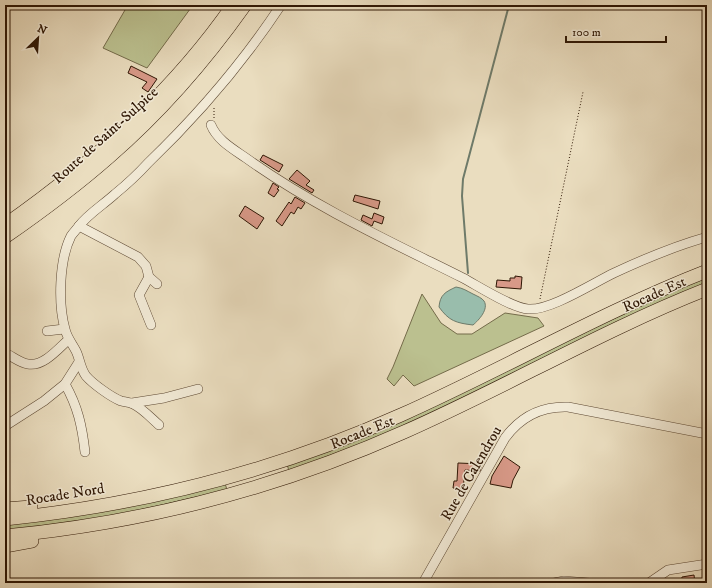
<svg xmlns="http://www.w3.org/2000/svg" width="712" height="588" font-family="'IM FELL DW Pica',serif">
  <style>
    .green { fill: #bbc08f; stroke: #746b4a }
    .water { fill: #99bdac; stroke: #6e7a69 }
    .lines { fill: none; stroke-linecap: round; stroke-linejoin: round }
    .stream { stroke: #6e7a69; stroke-width: 2 }
    .building { fill: #d89988; stroke: #2e1604 }
    .minor-casing { stroke: #5d4833; stroke-width: 10 }
    .highway-casing { stroke: #2e1604; stroke-width: 14 }
    .path { stroke: #2e1604; stroke-width: 1; stroke-dasharray: 1 2; stroke-linecap: butt }
    .minor { stroke: #f1e9d5; stroke-width: 9 }
    .highway { stroke: #eaddbf; stroke-width: 13 }
    .labels { text-anchor: middle; stroke-width: 3; stroke-linejoin: round; paint-order: stroke }
    .street-label { font-size: 15px; fill: #2e1604; stroke: #f1e9d5 }
  </style>
  <rect width="100%" height="100%" fill="#eaddbf"/>
  <filter id="stains"><feTurbulence type="fractalNoise" baseFrequency=".005" numOctaves="4"/><feColorMatrix values="0 0 0 0 .2 0 0 0 0 .09 0 0 0 0 .02 0 0 0 .5 -.17"/></filter>
  <radialGradient id="worn" r=".72"><stop offset=".6" stop-color="#630" stop-opacity="0"/><stop offset="1" stop-color="#630" stop-opacity=".3"/></radialGradient>
  <g class="green">
    <path d="M 117,5 L 193,5 L 147,68 L 103,48 L 125,10 Z"/>
    <path d="M 707,276 L 707,284 L 407,426 L 289,471 L 287,464 L 574,337 Z"/>
    <path d="M 422,294 L 441,323 L 457,334 L 472,334 L 505,313 L 538,318 L 544,326 L 414,386 L 403,375 L 394,386 L 387,379 L 393,367 Z"/>
    <path d="M 225,483 L 227,490 L 113,516 L 5,531 L 5,524 Z"/>
  </g>
  <path class="water" d="M 456,287 C 463,288 467,291 473,294 C 477,296 482,298 484,301 C 489,309 479,320 473,325 C 456,323 449,321 439,307 C 440,295 445,292 456,287 Z"/>
  <g class="lines">
    <path class="stream" d="M 468,273 L 462,196 L 463,179 L 508,9 L 511,5"/>
  </g>
  <g class="building">
    <path d="M 131,66 L 157,79 L 148,92 L 142,88 L 147,82 L 128,73 Z"/>
    <path d="M 263,155 L 283,165 L 279,172 L 260,160 Z"/>
    <path d="M 297,170 L 310,181 L 306,185 L 314,190 L 312,193 L 289,179 Z"/>
    <path d="M 273,183 L 279,187 L 277,189 L 279,190 L 274,197 L 268,193 Z"/>
    <path d="M 355,195 L 380,201 L 378,209 L 353,201 Z"/>
    <path d="M 295,197 L 305,203 L 301,209 L 298,207 L 294,214 L 291,212 L 282,226 L 276,221 L 289,202 L 291,204 Z"/>
    <path d="M 245,206 L 264,218 L 257,229 L 239,216 Z"/>
    <path d="M 374,213 L 384,217 L 382,224 L 374,221 L 372,226 L 361,220 L 363,215 L 372,219 Z"/>
    <path d="M 515,276 L 522,277 L 521,289 L 496,287 L 497,280 L 510,281 L 510,278 L 515,278 Z"/>
    <path d="M 504,456 L 520,467 L 513,480 L 511,488 L 490,484 L 492,476 Z"/>
    <path d="M 458,463 L 482,464 L 480,471 L 465,470 L 463,489 L 453,488 L 454,481 L 457,481 Z"/>
    <path d="M 694,575 L 695,583 L 681,583 L 682,577 Z"/>
  </g>
  <g class="lines">
    <defs>
      <g id="minor">
        <path d="M 211,125 C 217,140 233,149 246,158 C 313,206 389,241 463,278 C 478,286 512,308 528,309 C 550,311 593,283 614,273 C 644,259 675,246 707,237"/>
        <path d="M 79,226 C 76,230 73,233 71,236 C 59,260 58,304 65,329 C 67,338 72,343 76,351 C 80,359 80,368 86,376 C 93,384 111,397 121,401 C 125,402 129,402 133,404 C 142,408 151,418 159,425"/>
        <path d="M 149,277 L 139,295 L 151,325"/>
        <path d="M 157,284 L 149,277 L 146,266 L 138,257 L 79,226 C 88,214 103,205 115,194 C 126,185 138,174 148,163 C 199,114 242,64 281,5"/>
        <path d="M 47,331 L 64,329"/>
        <path d="M 5,353 C 12,356 20,363 28,364 C 43,367 58,349 68,340"/>
        <path d="M 65,384 C 78,407 82,426 85,452"/>
        <path d="M 132,403 L 164,398 L 198,389"/>
        <path d="M 5,426 L 44,401 L 65,384 L 79,362"/>
        <path d="M 423,583 L 505,438 C 521,416 541,406 568,407 L 707,434"/>
        <path d="M 554,583 L 564,581 L 589,583"/>
        <path d="M 649,583 L 668,570 L 707,564"/>
      </g>
      <g id="highway">
        <path d="M 5,225 C 92,164 172,93 233,5"/>
        <path d="M 5,237 C 41,212 76,186 109,157 C 160,113 206,60 245,5"/>
        <path d="M 5,509 L 31,507"/>
        <path d="M 5,519 C 141,505 276,471 401,415 C 504,369 602,312 707,271"/>
        <path d="M 5,536 C 142,523 278,488 404,432 C 506,387 603,330 707,289"/>
        <path d="M 5,546 L 32,541"/>
      </g>
    </defs>
    <use href="#minor" class="minor-casing"/>
    <use href="#highway" class="highway-casing"/>
    <g class="path">
      <path d="M 214,118 L 214,107"/>
      <path d="M 540,299 L 583,92"/>
    </g>
    <use href="#minor" class="minor"/>
    <use href="#highway" class="highway"/>
  </g>
  <g class="labels">
    <g class="street-label">
      <text transform="translate(105 135) rotate(-42)" y="5">Route de Saint-Sulpice</text>
      <text transform="translate(654 294) rotate(-24)" y="5">Rocade Est</text>
      <text transform="translate(362 432) rotate(-22)" y="5">Rocade Est</text>
      <text transform="translate(471 473) rotate(-60)" y="5">Rue de Calendrou</text>
      <text transform="translate(65 494) rotate(-9)" y="5">Rocade Nord</text>
    </g>
  </g>
  <rect width="712" height="588" fill="none" stroke="#eaddbf" stroke-width="20"/>
  <rect x="6" y="6" width="700" height="576" fill="none" stroke="#2e1604" stroke-width="2"/>
  <rect x="10" y="10" width="692" height="568" fill="none" stroke="#2e1604"/>
  <g transform="translate(38 38) rotate(25)" stroke="#f1e9d5" stroke-width="3" paint-order="stroke">
  <path d="M0-3L7 15L0 10L-7 15Z" fill="#2e1604"/>
  <text y="-6" font-size="11" font-weight="bold" text-anchor="middle" fill="#2e1604">N</text>
  </g>
  <path d="M566 36v6h100v-6" fill="none" stroke="#2e1604" stroke-width="2"/>
  <text x="572" y="36" font-size="12" fill="#2e1604" stroke="#f1e9d5" stroke-width="3" paint-order="stroke">100 m</text>
  <rect width="100%" height="100%" filter="url(#stains)"/>
  <rect width="100%" height="100%" fill="url(#worn)"/>
</svg>
